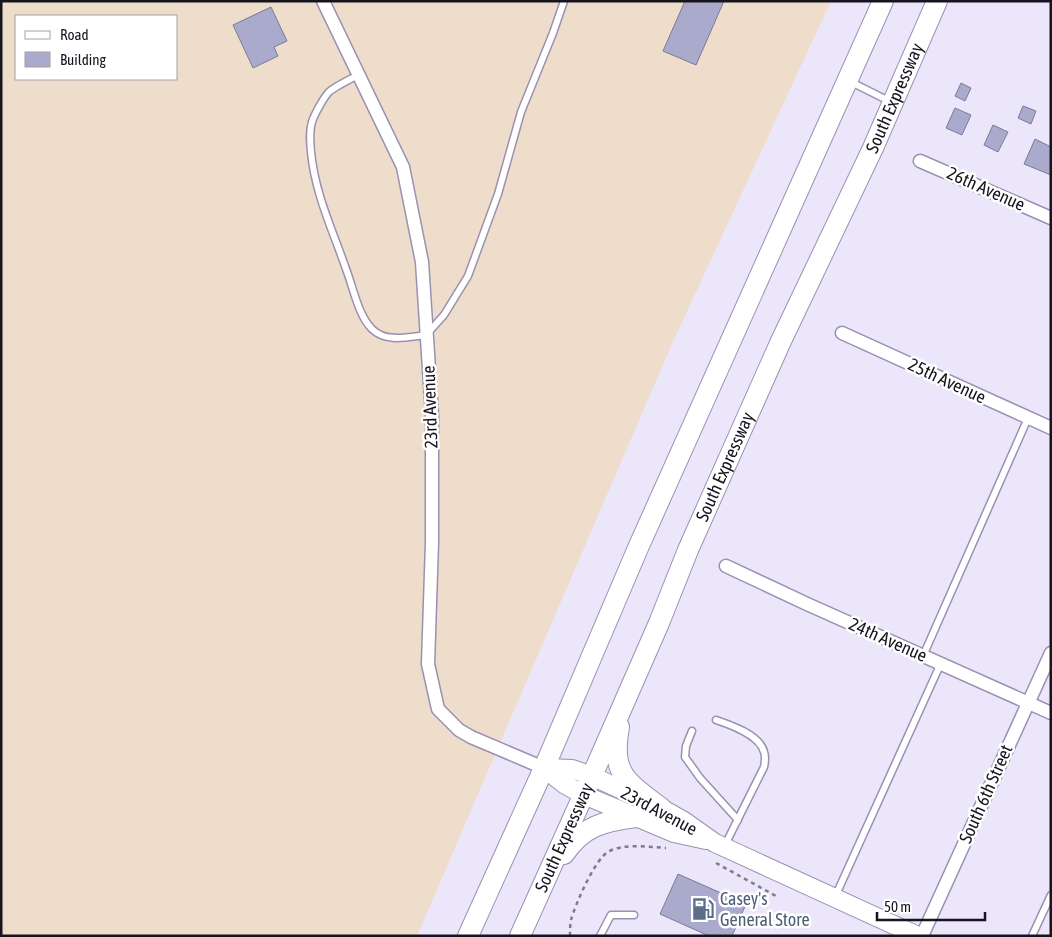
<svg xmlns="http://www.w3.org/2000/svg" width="1052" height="937" font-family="'Asap Condensed',sans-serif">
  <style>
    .industrial { fill: #eeddcb; fill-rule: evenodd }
    .building { fill: #aac; stroke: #7a7a99 }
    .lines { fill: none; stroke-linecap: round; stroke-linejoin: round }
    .lane-casing { stroke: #9a91b1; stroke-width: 9 }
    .street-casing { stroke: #9a91b1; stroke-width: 15 }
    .secondary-casing { stroke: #9a91b1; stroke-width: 20 }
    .primary-casing { stroke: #9a91b1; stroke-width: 22 }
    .path { stroke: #807b8b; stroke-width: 2.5; stroke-dasharray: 4 4; stroke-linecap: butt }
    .lane { stroke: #fff; stroke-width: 6 }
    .street { stroke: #fff; stroke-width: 12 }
    .secondary { stroke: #fff; stroke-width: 18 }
    .primary { stroke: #fff; stroke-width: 20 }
    .labels { text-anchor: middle; stroke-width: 5; stroke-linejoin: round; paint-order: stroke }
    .street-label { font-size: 18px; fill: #17141f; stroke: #fff }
    .service-label { font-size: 18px; fill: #4e5e75; stroke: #fff; text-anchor: start }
  </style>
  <rect width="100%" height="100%" fill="#ece6fb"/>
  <path class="industrial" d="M 1,1 L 831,1 L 671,346 L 417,936 L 1,936 ZM 16,16 L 176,16 L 176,79 L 16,79 Z"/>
  <g class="building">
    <path d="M 685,1 L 724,1 L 696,65 L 663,51 Z"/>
    <path d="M 271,7 L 287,41 L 274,47 L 278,56 L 253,68 L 233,25 Z"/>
    <path d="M 961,83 L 971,88 L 965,101 L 955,96 Z"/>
    <path d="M 1023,106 L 1036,111 L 1031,124 L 1018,118 Z"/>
    <path d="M 955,108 L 971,115 L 962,135 L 946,128 Z"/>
    <path d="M 993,125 L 1008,132 L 998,152 L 984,145 Z"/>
    <path d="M 1035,139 L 1051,147 L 1051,175 L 1024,164 Z"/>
    <path d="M 678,874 L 746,904 L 732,936 L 709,936 L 660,914 Z"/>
  </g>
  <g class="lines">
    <defs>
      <g id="lane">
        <path d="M 358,75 C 351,79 334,87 329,92 C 324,97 314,115 312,122 C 309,132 310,142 311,152 C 315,194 333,231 346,269 C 353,287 358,315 372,329 C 386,343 408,337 426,335 L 444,315 L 468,276 L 498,194 L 521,112 L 553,33 L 564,1"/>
        <path d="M 849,81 L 891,102"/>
        <path d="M 923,656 L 1028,418"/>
        <path d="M 716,720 C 731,725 760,735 764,752 C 766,757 765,762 764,767 L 725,845"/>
        <path d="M 692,731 L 686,746 L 685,757 L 700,778 L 738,820"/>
        <path d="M 835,897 L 941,663"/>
        <path d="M 600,936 L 611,915 L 634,915"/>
        <path d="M 1032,936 L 1051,895"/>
      </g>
      <g id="street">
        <path d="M 323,1 L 403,167 L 422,262 L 432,415 L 432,542 L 428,664 L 438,709 L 459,730 L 471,737 L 544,768"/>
        <path d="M 920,161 L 1051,218"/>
        <path d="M 842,333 L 1051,428"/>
        <path d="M 726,566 L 807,604 L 1051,713"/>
        <path d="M 922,936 L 1051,653"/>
      </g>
      <g id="secondary">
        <path d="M 544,768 L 572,769 L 592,776 L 661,808 L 684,821 L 715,843 L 918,936"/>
        <path d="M 544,768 L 564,784 L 584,795 L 674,833 L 706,840"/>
      </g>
      <g id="primary">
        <path d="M 619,727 C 610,774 627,782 661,808"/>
        <path d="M 564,854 C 583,826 604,821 636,817"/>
        <path d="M 468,936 L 544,768 L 638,548 L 883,1"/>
        <path id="s1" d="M 520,936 L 592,776 L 659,623 L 688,550 L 781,341 L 873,148 L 937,1"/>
      </g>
    </defs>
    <use href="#lane" class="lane-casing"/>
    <use href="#street" class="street-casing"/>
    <use href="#secondary" class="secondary-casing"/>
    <use href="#primary" class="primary-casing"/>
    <g class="path">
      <path d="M 716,863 L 776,896"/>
      <path d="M 570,936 C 570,930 570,925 571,920 C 575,905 595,859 608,852 C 622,843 650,847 666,848"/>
    </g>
    <use href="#lane" class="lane"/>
    <use href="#street" class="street"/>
    <use href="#secondary" class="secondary"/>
    <use href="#primary" class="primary"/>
  </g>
  <defs>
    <symbol id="fuel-bare" viewBox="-9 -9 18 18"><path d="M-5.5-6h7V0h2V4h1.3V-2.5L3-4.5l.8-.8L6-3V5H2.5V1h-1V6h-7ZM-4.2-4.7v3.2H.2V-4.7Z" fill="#5c6f8a" stroke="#fff" stroke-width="2.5" paint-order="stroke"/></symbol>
  </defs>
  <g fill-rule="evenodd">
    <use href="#fuel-bare" x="687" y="893" width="32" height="32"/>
  </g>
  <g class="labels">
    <g class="street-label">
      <text dy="6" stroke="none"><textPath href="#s1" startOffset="918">South Expressway</textPath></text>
      <text transform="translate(986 189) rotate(24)" y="6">26th Avenue</text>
      <text transform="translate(947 381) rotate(25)" y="6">25th Avenue</text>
      <text transform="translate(430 407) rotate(-92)" y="6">23rd Avenue</text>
      <text dy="6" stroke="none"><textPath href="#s1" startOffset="512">South Expressway</textPath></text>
      <text transform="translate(888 640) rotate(24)" y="6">24th Avenue</text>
      <text transform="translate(986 794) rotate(-66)" y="6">South 6th Street</text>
      <text transform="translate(659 811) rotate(28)" y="6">23rd Avenue</text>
      <text dy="6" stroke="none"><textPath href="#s1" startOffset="108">South Expressway</textPath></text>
    </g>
    <g class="service-label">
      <text x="720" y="905">Casey's<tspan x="720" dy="21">General Store</tspan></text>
    </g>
  </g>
  <rect width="1052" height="937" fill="none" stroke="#17141f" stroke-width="5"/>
  <rect x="15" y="15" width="162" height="65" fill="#ffffff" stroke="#a2a1a5"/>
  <rect x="25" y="31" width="25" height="8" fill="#ffffff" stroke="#a2a1a5"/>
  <text x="60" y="40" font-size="15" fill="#17141f">Road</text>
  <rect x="25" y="52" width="25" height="15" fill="#aaaacc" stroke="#a2a1a5"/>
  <text x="60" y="65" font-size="15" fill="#17141f">Building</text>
  <path d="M877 912v8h108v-8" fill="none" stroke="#17141f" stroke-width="2.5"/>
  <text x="884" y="912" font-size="15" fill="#17141f" stroke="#ffffff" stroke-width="4" paint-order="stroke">50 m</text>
</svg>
